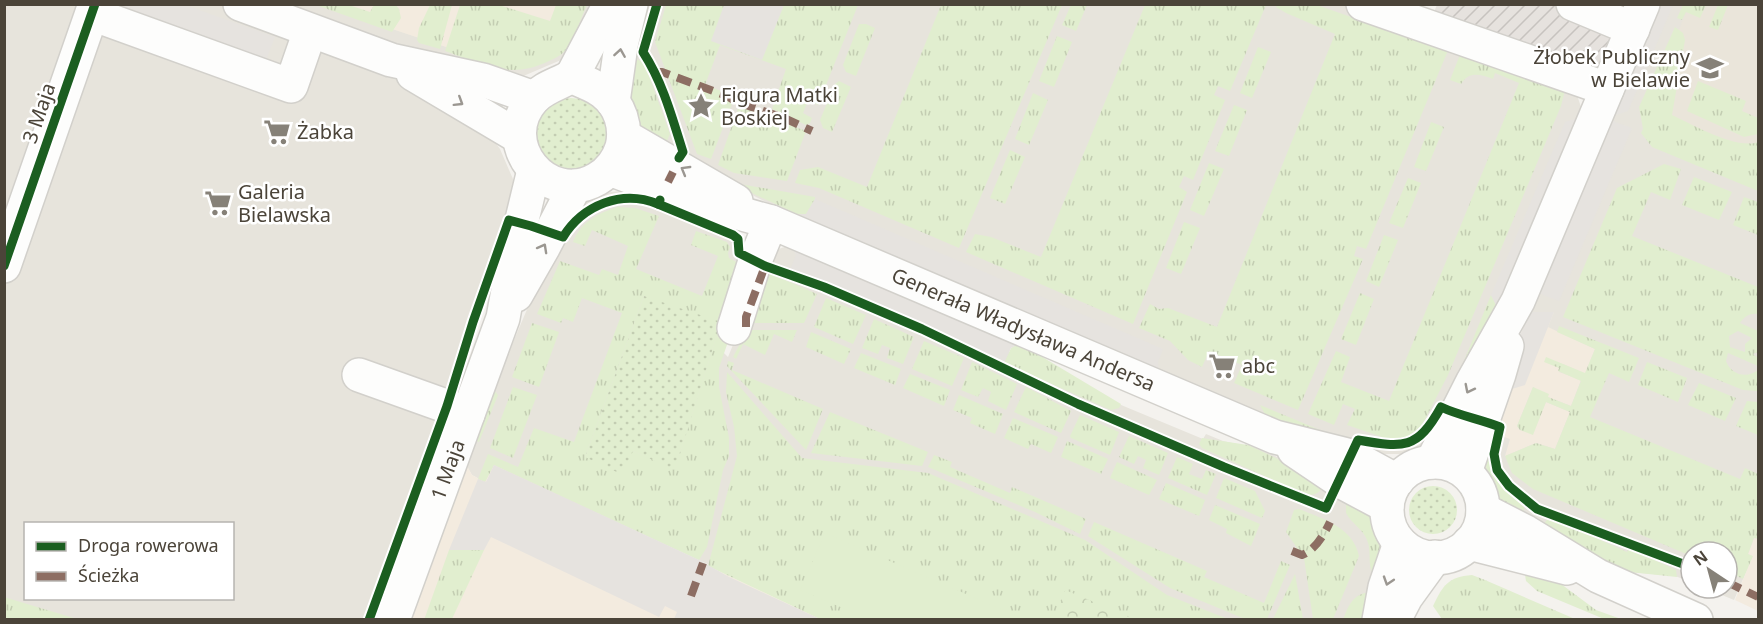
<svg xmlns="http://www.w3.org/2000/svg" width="1763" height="624" font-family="'Noto Sans',sans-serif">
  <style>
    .residential { fill: #e7e4dc; fill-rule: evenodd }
    .commercial { fill: #f3ebdf }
    .industrial { fill: url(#industrial-furrows) }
    .education { fill: #eae5da }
    .grass { fill: url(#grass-tufts); fill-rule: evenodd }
    .park { fill: url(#park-crowns) }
    .garden { fill: url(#garden-dots) }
    .pitch { fill: #e1eecf }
    .parking { fill: #e6e3df }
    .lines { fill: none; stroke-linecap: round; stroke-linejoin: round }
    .minor-casing { stroke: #d2d0cb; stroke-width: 36 }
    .minor { stroke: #fdfdfc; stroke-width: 33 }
    .quiet { stroke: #8d6e63; stroke-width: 8; stroke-dasharray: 15 8; stroke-linecap: butt }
    .cycleway-casing { stroke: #fff; stroke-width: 13 }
    .cycleway { stroke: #1b5e20; stroke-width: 9 }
    .oneway { stroke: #9b9791 }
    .labels { text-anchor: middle; stroke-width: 5; stroke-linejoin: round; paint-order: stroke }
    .poi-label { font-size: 20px; fill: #4b4439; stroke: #fff; text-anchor: start }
    .street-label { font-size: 20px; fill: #4b4439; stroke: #fff }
  </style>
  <defs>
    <pattern id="industrial-furrows" width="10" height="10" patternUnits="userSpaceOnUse" patternTransform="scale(1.5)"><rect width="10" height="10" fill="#e6e2de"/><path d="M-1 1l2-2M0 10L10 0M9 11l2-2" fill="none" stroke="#c7c3bf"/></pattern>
    <pattern id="grass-tufts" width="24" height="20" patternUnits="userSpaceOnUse" patternTransform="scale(1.5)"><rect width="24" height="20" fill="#e1eecf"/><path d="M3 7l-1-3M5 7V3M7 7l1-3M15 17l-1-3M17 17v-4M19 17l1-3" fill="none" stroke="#c3cdb2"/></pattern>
    <pattern id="park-crowns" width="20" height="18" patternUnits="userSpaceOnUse" patternTransform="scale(1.5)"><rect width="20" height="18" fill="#e1eecf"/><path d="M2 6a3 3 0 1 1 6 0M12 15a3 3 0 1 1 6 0" fill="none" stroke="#c3cdb2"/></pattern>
    <pattern id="garden-dots" width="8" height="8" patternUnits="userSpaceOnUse" patternTransform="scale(1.5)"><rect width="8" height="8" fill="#e1eecf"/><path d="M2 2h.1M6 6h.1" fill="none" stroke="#c3cdb2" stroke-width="1.8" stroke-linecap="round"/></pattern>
  </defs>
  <rect width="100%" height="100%" fill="#f4f2ee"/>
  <g class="residential">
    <path d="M 1344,4 L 1577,95 L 1582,110 L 1521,255 L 1420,450 L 1409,454 L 1379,454 L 1267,418 L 782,210 L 663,150 L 625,68 L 644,5 Z"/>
    <path d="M 4,5 L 600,5 L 568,62 L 561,60 L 521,77 L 487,131 L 500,149 L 516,186 L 503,237 L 447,406 L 369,619 L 5,619 ZM 26,524 L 232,524 L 232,598 L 26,598 Z"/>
    <path d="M 1660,5 L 1758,5 L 1758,539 L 1755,538 L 1753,556 L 1734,600 L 1705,588 L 1727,588 L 1727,552 L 1691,552 L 1691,582 L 1675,576 L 1629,572 L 1540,529 L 1493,491 L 1487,478 L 1486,466 L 1519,338 L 1540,294 L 1538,293 Z"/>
    <path d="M 630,190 L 722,227 L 750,245 L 718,347 L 728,357 L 771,252 L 787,246 L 1097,395 L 1203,439 L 1206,434 L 1223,441 L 1246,446 L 1250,444 L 1327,481 L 1374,521 L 1378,533 L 1381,546 L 1363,619 L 820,619 L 699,560 L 533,484 L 485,482 L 472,475 L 468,468 L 468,458 L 493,389 L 558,237 L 575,212 L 587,201 L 611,192 Z"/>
  </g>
  <g class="commercial">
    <path d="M 320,5 L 580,5 L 503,66 Z"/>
    <path d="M 1531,310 L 1533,312 L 1554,312 L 1548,327 L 1595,349 L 1585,374 L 1563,364 L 1560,368 L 1559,372 L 1581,380 L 1571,406 L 1548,397 L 1533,387 L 1517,426 L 1520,430 L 1533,433 L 1546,402 L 1570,412 L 1555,449 L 1536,443 L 1505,456 L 1510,439 L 1490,432 L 1519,338 Z"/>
    <path d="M 468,458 L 468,468 L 472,475 L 485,482 L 494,465 L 820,619 L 406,620 Z"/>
    <path d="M 1754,538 L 1758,539 L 1758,611 L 1735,600 L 1752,557 L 1748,554 Z"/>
  </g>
  <path class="industrial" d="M 1437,5 L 1604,5 L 1613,38 L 1601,63 L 1587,68 L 1430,21 Z"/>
  <path class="education" d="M 1689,5 L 1758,5 L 1758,164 L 1643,115 Z"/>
  <g class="grass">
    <path d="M 316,5 L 349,5 L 370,12 L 374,5 L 396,5 L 399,9 L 401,18 L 392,32 Z"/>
    <path d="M 430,5 L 452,5 L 440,49 L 419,43 L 417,40 L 419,28 Z"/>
    <path d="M 460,5 L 499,5 L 550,21 L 556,5 L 587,5 C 581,17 577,32 570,44 C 565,53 558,57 549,61 C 510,80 483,65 445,51 Z"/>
    <path d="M 666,5 L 858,5 L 818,105 L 808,101 L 803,113 L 812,118 L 810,123 L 806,125 L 772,109 L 786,69 L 720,45 L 705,85 L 735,96 L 711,159 L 697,154 L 655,42 Z"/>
    <path d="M 941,5 L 1062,5 L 959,248 L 819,188 L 795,183 L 800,170 L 818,167 L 867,187 Z"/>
    <path d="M 1071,5 L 1087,5 L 1076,31 L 1062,25 Z"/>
    <path d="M 1145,5 L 1266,5 L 1230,91 L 1218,86 L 1214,95 L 1225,100 L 1193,180 L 1184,176 L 1179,187 L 1187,192 L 1133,324 L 966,252 L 975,234 L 991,237 L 1041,257 Z"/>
    <path d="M 1277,5 L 1317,5 L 1416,40 L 1451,43 L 1366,249 L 1357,246 L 1354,256 L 1363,259 L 1298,410 L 1234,383 L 1242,365 L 1209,351 L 1202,367 L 1188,360 L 1170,341 L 1139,328 L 1150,304 L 1159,309 L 1168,308 L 1217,327 L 1335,34 L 1286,13 L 1276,7 Z"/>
    <path d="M 1683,5 L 1683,4 L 1706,5 L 1700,18 L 1686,12 L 1682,20 L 1677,18 Z"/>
    <path d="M 1718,5 L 1728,5 L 1718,30 L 1709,27 Z"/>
    <path d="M 859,24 L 866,24 L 875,28 L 856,76 L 846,72 L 843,65 Z"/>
    <path d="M 1675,27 L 1683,33 L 1685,40 L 1672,115 C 1693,125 1737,150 1758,142 L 1758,191 L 1652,147 L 1641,133 L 1643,129 L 1639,107 Z"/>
    <path d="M 1057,36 L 1072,42 L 1054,87 L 1039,81 Z"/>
    <path d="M 1258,47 L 1271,52 L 1252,98 L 1240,93 Z"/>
    <path d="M 1463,47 L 1492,65 L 1524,78 L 1534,72 L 1566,86 L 1561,106 L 1448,375 L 1421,427 L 1407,437 L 1388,439 L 1347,425 L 1355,409 L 1343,404 L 1334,425 L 1308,414 L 1336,351 L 1350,357 L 1341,382 L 1389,401 L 1519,83 L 1495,73 L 1493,79 C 1480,74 1469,71 1461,84 L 1450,80 Z"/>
    <path d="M 629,57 L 644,62 L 670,134 L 663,150 L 642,131 L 629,100 Z"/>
    <path d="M 839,81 L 851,87 L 832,132 L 823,128 L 820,120 L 835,84 Z"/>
    <path d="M 1698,81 L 1746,101 L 1742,111 L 1758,118 L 1758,134 L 1744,137 L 1687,111 Z"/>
    <path d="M 1033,93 L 1048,100 L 1029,145 L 1015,139 Z"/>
    <path d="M 1234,105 L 1247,110 L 1229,156 L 1215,151 Z"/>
    <path d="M 739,106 L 806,131 L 787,181 L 734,173 L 718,165 Z"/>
    <path d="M 1431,122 L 1444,127 L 1426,171 L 1414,167 Z"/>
    <path d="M 1010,150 L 1025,157 L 1005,204 L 990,198 Z"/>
    <path d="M 1209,163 L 1224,169 L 1204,216 L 1190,210 Z"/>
    <path d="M 1664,164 L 1681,169 L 1670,200 L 1651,192 L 1632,236 L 1758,287 L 1758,314 C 1750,313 1745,316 1740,323 L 1758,331 L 1758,352 L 1753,354 L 1758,358 L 1758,366 L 1728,353 L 1726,361 C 1731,375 1747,379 1758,370 L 1758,391 L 1743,390 L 1563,317 L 1617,188 ZM 1738,331 L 1752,338 L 1745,344 L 1745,352 L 1730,347 L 1729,336 Z"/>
    <path d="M 1694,177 L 1732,192 L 1719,220 L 1682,205 Z"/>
    <path d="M 1408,178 L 1421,183 L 1403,228 L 1389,223 Z"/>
    <path d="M 728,182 L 815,197 L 815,199 L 806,214 L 797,214 Z"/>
    <path d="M 1744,197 L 1758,202 L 1758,235 L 1733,225 Z"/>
    <path d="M 618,207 L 635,208 L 659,216 L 636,269 L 702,296 L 718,256 L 691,245 L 696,231 L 727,242 L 730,247 L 728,253 L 729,258 L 744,266 L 730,336 L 719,368 L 719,387 L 729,438 L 729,456 L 723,470 L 707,547 L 699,560 L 494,465 L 485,482 L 478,479 L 488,454 L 518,467 L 534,428 L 574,442 L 622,313 L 582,298 L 573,322 L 563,318 L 561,323 L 537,314 L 560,261 L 599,275 L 602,269 L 618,275 L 628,246 L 592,230 L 585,246 L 573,242 C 581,221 599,213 618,207 ZM 644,296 L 719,328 L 675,469 L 633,451 L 585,457 Z"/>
    <path d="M 1184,222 L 1200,228 L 1181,274 L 1166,268 Z"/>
    <path d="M 1384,235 L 1398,240 L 1379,287 L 1366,281 Z"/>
    <path d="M 760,269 L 817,294 L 804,323 L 752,323 Z"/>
    <path d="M 1360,293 L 1374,299 L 1356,345 L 1341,339 Z"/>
    <path d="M 1491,295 L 1498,309 L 1452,390 Z"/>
    <path d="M 826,298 L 866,315 L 853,344 L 814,327 Z"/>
    <path d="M 874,319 L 914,337 L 903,364 L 887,358 L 890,348 L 882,345 L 878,354 L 862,348 Z"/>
    <path d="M 532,323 L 559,332 L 539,387 L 512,377 Z"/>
    <path d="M 1559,326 L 1639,358 L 1629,382 L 1609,373 L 1590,417 L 1740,479 L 1745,468 L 1758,474 L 1758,539 L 1754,538 L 1748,554 L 1753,556 L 1743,579 L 1727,571 L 1727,552 L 1691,552 L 1691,556 L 1533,489 L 1512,473 L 1505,456 L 1536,443 L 1555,449 L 1570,412 L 1546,402 L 1533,435 L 1520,430 L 1517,426 L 1533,387 L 1549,394 L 1548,397 L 1571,406 L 1581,381 L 1558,371 L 1559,368 L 1544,362 L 1546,357 L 1585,373 L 1595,349 L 1557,332 Z"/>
    <path d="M 750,330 L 797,330 L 792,342 L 774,334 L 765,355 L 743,344 L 736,359 L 733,357 L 742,340 Z"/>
    <path d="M 811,332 L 851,349 L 844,364 L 806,347 Z"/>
    <path d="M 924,341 L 964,358 L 952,386 L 912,369 Z"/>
    <path d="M 1017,344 L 1029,349 L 1121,404 L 1119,408 L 1111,410 L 1004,363 L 1011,348 Z"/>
    <path d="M 861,353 L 901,369 L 895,385 L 854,368 Z"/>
    <path d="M 728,361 L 734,363 L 732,370 L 823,409 L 806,450 L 727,366 Z"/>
    <path d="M 972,362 L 1017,384 L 1006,410 L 988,401 L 991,392 L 983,388 L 978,397 L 961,390 Z"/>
    <path d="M 1647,362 L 1687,378 L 1678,402 L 1638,385 Z"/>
    <path d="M 727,372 L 802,458 L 928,473 L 1085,540 L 1167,595 L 1228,619 L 820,619 L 708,566 L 737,456 L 734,427 L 726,392 Z"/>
    <path d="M 910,374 L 950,390 L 944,406 L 903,388 Z"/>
    <path d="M 1699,383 L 1736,398 L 1725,421 L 1688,405 Z"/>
    <path d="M 513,387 L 537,395 L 513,458 L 490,448 Z"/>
    <path d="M 1026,387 L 1071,411 L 1061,433 L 1014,412 Z"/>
    <path d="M 493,389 L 498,395 L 479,442 L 473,440 Z"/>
    <path d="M 959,395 L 1003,414 L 995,434 L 970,423 L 972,418 L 953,410 Z"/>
    <path d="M 1747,401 L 1758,402 L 1758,435 L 1736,426 Z"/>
    <path d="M 1260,405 L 1337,437 L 1267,418 Z"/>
    <path d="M 830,412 L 928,452 L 922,466 L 811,453 Z"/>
    <path d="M 1080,415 L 1119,432 L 1110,455 L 1071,438 L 1070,436 Z"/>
    <path d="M 1013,418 L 1058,437 L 1051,453 L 1031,444 L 1028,449 L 1004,438 Z"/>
    <path d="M 1129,436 L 1168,453 L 1159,475 L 1143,468 L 1146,460 L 1138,456 L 1134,464 L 1119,457 Z"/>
    <path d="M 1202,438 L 1248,445 L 1326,481 C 1321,491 1317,497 1305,494 L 1202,448 L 1199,444 Z"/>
    <path d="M 1067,441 L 1108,459 L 1101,474 L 1061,457 Z"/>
    <path d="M 1492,443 C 1483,479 1504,484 1524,507 L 1523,520 L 1498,502 L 1487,478 L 1485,455 Z"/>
    <path d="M 934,455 L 952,462 L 950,467 L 1010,493 L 1012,487 L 1086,519 L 1080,534 L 1035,512 L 928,467 Z"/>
    <path d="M 1177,457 L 1193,464 L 1189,474 L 1202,479 L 1206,470 L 1216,474 L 1207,495 L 1168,478 Z"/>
    <path d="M 1117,462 L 1157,480 L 1149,495 L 1110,478 Z"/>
    <path d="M 1224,478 L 1255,491 L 1265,511 L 1262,518 L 1216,498 Z"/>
    <path d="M 1166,483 L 1205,500 L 1199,516 L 1159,499 Z"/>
    <path d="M 1350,497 L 1367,510 L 1374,521 L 1378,533 L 1381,558 L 1373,574 C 1367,564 1372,551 1367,540 C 1363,529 1351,523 1346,513 L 1346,505 Z"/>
    <path d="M 1215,505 L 1260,524 L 1251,546 L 1226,533 L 1227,529 L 1209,520 Z"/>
    <path d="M 1299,509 C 1323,519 1353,527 1359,556 L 1333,619 L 1313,619 L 1304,558 L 1286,532 L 1294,510 Z"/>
    <path d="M 1555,517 L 1562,520 L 1562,523 L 1627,552 L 1629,548 L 1676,570 L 1677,577 L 1629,572 L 1613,567 L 1541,527 L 1547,520 Z"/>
    <path d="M 1094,522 L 1207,571 L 1204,577 L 1264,603 L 1281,561 L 1290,565 L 1267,619 L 1245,619 L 1170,588 L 1088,536 Z"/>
    <path d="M 461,549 L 484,550 L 452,619 L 424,620 L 449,550 Z"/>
    <path d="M 1524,569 L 1553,578 L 1596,610 L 1621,619 L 1604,619 L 1537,591 L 1526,581 Z"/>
    <path d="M 1295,574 L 1303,619 L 1273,619 Z"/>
    <path d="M 1472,575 L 1485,580 L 1575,619 L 1442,619 L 1433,606 C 1443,585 1448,577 1472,575 Z"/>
    <path d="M 1365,593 L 1371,595 L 1363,619 L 1343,620 C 1348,607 1351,597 1365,593 Z"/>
    <path d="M 4,597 L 77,619 L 5,619 Z"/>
  </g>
  <path class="park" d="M 1065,590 L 1135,619 L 1053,619 Z"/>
  <g class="garden">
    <circle cx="571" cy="134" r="36"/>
    <path d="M 644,296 L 721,322 L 675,470 L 633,451 L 623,475 L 585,457 Z"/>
    <circle cx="1433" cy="510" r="24"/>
  </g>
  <path class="pitch" d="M 825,533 L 1024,619 L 869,619 L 800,590 Z"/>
  <g class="parking">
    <path d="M 120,5 L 185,5 L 275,37 L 260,75 L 113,22 Z"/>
    <path d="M 724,5 L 784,5 L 762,60 L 711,41 Z"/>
    <path d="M 1660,5 L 1673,5 L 1628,111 L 1613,116 Z"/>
    <path d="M 1581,117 L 1498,309 L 1491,295 L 1565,122 Z"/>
    <path d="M 1612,118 L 1615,122 L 1632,128 L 1559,301 L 1538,293 Z"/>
    <path d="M 815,199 L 1163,349 L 1158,362 L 1159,370 L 1140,363 L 797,214 L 806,214 Z"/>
    <path d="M 792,247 L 1017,345 L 1011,348 L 1004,363 L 790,270 L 796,255 Z"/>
    <path d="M 1531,310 L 1533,312 L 1554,312 L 1525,385 L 1502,392 L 1519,338 Z"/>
    <path d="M 494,465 L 699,560 L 729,577 L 820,619 L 674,619 L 677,612 L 665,606 L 659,617 L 491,537 L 484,550 L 449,550 L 478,479 L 486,482 Z"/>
  </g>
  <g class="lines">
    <defs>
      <g id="minor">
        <path d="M 240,4 L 391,60 L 483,80 L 534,98"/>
        <path d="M 1363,4 L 1607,89"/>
        <path d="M 1573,4 L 1633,29"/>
        <path d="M 92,14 L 291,86 L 310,31"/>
        <path d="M 413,74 L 519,137"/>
        <path d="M 572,76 C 582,82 595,85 604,93 C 620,105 627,127 622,147 C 618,160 609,172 597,179 C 547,208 494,143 533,99 C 544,87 559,84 572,76 Z"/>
        <path d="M 572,76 L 610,4"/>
        <path d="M 613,102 L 621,45 L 631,4"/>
        <path d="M 624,136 L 736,201"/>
        <path id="s1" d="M 610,169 L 686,198 L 771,222 L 1275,437 L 1351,456 L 1397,481"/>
        <path d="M 4,266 L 95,4"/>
        <path d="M 516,295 L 544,246 L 575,186"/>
        <path d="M 734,328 L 755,261 L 771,222"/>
        <path d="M 359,375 L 468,414"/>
        <path d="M 1294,450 L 1340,481 L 1387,506"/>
        <path d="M 1432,462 L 1473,381 L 1518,301 L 1643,4"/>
        <circle cx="1435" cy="510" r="48"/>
        <path d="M 1465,472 L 1499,374 L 1507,346"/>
        <path d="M 1483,510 L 1526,532 L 1598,576 L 1696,620"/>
        <path d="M 1469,543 L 1567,568"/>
        <path id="s2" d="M 393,620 L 503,318 L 518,236 L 534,170"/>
        <path d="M 1379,620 L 1385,587 L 1400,543"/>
        <path d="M 1394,620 L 1406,597 L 1435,557"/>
      </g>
    </defs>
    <use href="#minor" class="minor-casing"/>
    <use href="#minor" class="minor"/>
    <g class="quiet">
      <path d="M 655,72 L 662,72 L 727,96 L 737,102 L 784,118 L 812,131"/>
      <path d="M 668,182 L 673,172"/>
      <path d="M 746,327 L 746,317 L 765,266"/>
      <path d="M 1292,551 L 1302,555 C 1315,550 1324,535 1330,522"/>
      <path d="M 1727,582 L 1758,597"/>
      <path d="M 691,596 L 703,563"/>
    </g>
    <defs>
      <g id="cycleway">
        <path d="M 657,4 L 643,52 C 663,83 672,117 683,152 L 679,158"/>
        <path d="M 658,204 L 733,235 L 738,239 L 739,253 L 765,266 L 824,287 L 922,329 L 1078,404 L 1224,467 L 1326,508 L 1358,440 C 1404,448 1417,450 1441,407 C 1460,416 1480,419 1500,427 L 1494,454 L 1497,470 L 1509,486 L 1537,509 L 1691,567"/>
        <path d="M 4,266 L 95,4"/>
        <path d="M 369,620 L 447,406 L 473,322 L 509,220 L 531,226 L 563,237 C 583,205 622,189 658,204 L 660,200"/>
      </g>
    </defs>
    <use href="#cycleway" class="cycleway-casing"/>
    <use href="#cycleway" class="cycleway"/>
  </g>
  <defs><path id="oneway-chevron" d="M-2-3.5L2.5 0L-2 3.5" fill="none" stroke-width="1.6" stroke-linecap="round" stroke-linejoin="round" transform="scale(1.5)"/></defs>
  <g class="oneway">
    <use href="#oneway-chevron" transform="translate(620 53) rotate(-81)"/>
    <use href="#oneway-chevron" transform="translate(459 102) rotate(32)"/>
    <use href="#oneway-chevron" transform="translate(685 170) rotate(-150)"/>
    <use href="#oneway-chevron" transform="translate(543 248) rotate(-61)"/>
    <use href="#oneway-chevron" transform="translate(1469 389) rotate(117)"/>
    <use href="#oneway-chevron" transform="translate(1388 581) rotate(108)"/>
  </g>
  <defs>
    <symbol id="school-bare" viewBox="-9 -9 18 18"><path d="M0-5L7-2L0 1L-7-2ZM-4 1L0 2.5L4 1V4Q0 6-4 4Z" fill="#868178" stroke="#fff" stroke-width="2.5" paint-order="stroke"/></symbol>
    <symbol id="sight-bare" viewBox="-9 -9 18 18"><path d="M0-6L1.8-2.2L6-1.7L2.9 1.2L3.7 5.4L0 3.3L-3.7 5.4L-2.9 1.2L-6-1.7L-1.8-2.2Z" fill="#868178" stroke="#fff" stroke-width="2.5" paint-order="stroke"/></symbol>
    <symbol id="supermarket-bare" viewBox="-9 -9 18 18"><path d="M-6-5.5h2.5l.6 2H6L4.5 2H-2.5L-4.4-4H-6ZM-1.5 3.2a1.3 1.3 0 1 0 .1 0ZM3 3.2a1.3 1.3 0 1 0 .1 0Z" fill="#868178" stroke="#fff" stroke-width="2.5" paint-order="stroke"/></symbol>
  </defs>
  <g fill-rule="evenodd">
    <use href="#school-bare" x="1691" y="49" width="38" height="38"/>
    <use href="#sight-bare" x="682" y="87" width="38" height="38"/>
    <use href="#supermarket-bare" x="258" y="113" width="38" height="38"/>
    <use href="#supermarket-bare" x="199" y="184" width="38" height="38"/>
    <use href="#supermarket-bare" x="1203" y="347" width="38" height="38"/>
  </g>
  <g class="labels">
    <g class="poi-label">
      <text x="1690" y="64" text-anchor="end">Żłobek Publiczny<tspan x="1690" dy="23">w Bielawie</tspan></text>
      <text x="721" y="102">Figura Matki<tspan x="721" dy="23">Boskiej</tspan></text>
      <text x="297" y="139">Żabka</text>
      <text x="238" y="199">Galeria<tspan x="238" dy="23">Bielawska</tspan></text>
      <text x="1242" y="373">abc</text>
    </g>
    <g class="street-label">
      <text transform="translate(39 113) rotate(-71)" y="7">3 Maja</text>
      <text dy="7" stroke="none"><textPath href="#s1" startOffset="444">Generała Władysława Andersa</textPath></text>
      <text dy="7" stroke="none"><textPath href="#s2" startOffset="160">1 Maja</textPath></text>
    </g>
  </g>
  <rect width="1763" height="624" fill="none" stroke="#4b4439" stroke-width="12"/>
  <rect x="24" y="522" width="210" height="78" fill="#ffffff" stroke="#b7b4b0" stroke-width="1.5"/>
  <rect x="36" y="542" width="30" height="9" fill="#1b5e20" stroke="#b7b4b0" stroke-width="1.5"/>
  <text x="78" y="552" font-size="18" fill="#4b4439">Droga rowerowa</text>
  <rect x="36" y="572" width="30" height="9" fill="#8d6e63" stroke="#b7b4b0" stroke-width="1.5"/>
  <text x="78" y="582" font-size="18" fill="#4b4439">Ścieżka</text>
  <g transform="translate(1709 570) rotate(324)"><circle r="28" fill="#ffffff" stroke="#b7b4b0" stroke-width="1.5"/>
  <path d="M0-4.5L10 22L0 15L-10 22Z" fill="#868178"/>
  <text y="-9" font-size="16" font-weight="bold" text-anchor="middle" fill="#4b4439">N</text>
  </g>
</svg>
